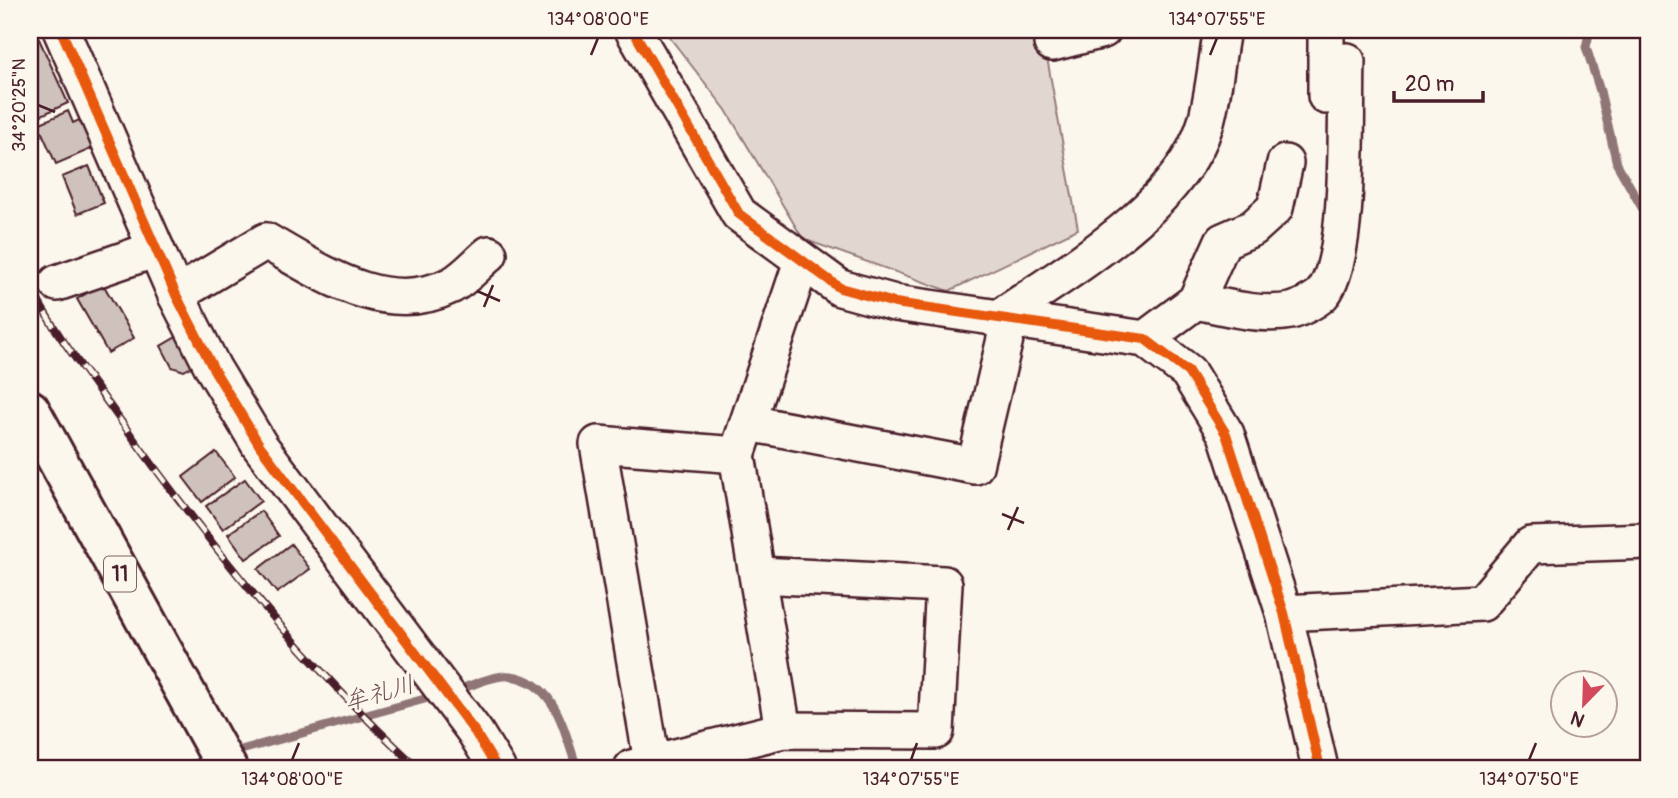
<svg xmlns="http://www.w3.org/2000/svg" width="1678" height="798" font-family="Pangolin,'Klee One',sans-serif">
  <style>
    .green { fill: #e2d7d0; stroke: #967b7e; stroke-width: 2 }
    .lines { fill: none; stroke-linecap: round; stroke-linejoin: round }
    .stream { stroke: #907477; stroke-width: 9 }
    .building { fill: #cfc2bc; stroke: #4a1f2b; stroke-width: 2 }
    .street-casing { stroke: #4a1f2b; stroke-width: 40 }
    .highway-casing { stroke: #4a1f2b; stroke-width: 44 }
    .street { stroke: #fbf7ec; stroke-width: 35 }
    .highway { stroke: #fbf7ec; stroke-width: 38 }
    .rail-casing { stroke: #4a1f2b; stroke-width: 8 }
    .rail { stroke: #fbf7ec; stroke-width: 5; stroke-dasharray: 16; stroke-linecap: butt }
    .cycleway-casing { stroke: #fbf7ec; stroke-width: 15 }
    .cycleway { stroke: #e8590c; stroke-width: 10 }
    .ticks { fill: none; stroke: #4a1f2b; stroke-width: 2.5 }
    .labels { text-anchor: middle; stroke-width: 6; stroke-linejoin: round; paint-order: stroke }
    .shield { fill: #fbf7ec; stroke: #7f6065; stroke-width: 2 }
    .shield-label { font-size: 21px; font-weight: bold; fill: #4a1f2b }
    .water-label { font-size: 24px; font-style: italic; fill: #6d4a51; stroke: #fbf7ec }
    .neatline { fill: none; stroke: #4a1f2b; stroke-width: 2.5 }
    .ticks-label { font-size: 18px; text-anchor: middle; fill: #4a1f2b }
  </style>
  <rect width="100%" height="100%" fill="#fbf7ec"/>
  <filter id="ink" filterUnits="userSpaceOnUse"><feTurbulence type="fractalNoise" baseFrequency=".0143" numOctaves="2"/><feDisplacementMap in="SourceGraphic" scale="14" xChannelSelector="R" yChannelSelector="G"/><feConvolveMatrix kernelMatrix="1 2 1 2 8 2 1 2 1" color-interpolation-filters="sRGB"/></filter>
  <g filter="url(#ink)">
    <path class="green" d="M 664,30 L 1042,30 L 1078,229 L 949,291 L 803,239 L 726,110 Z"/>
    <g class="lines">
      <g class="stream">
        <path d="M 1590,30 L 1586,47 L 1600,91 L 1617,164 L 1648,218"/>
        <path d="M 453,691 C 469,687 495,674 511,676 C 557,683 564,732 577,768"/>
        <path d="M 230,753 L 439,695"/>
        <path d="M 182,768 L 213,758"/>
      </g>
    </g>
    <g class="building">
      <path d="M 39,39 L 68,103 L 33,119 L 30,112 L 30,43 Z"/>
      <path d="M 68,111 L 73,123 L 86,117 L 98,146 L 56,164 L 38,124 Z"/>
      <path d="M 89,166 L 104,203 L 77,214 L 62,177 Z"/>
      <path d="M 103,284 L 134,338 L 108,353 L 77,299 Z"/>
      <path d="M 188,330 L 205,359 L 184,371 L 172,367 L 161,346 Z"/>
      <path d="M 216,452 L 235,477 L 202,502 L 183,477 Z"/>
      <path d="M 245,479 L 261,501 L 223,529 L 206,506 Z"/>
      <path d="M 261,511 L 279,536 L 246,559 L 228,534 Z"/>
      <path d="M 291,544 L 310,569 L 277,593 L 258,569 Z"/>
    </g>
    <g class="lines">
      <defs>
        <g id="street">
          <path d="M 61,30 L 176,295 L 213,368 L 260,446 L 475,732 L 497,768"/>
          <path d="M 633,30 L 739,214 L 840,288 L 895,303 L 1145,339 L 1188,372 L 1226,434 L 1284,613 L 1320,768"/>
          <path d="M 1052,43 L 1103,30"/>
          <path d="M 1326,96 L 1326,30"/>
          <path d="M 57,283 L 156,249"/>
          <path d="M 176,295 L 266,241 C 322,273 386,318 452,285 C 465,278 478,263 489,254"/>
          <path d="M 1196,301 C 1225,307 1261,317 1291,311 C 1299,309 1319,299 1323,293 C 1352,256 1345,111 1347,61"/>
          <path d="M 996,320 C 1065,272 1179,209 1205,125 C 1214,95 1216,61 1222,30"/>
          <path d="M 1145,339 L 1196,301 L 1223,241 L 1253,228 L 1275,208 L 1285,163"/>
          <path d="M 749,423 L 975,466 L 1009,322"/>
          <path d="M 1284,613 L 1482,603 L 1531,545 L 1648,541"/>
          <path d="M 783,730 L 737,455 L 802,261"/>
          <path d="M 652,762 L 598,444 L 737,455"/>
          <path d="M 632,768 L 783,730 L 936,731 L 944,584 L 758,575"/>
        </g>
        <path id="highway" d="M 30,410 L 227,768"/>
      </defs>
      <use href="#street" class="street-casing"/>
      <use href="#highway" class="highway-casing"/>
      <use href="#street" class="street"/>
      <use href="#highway" class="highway"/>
      <defs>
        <path id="rail" d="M 30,285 C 49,326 91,379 118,417 C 207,542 305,664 418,768"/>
      </defs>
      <use href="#rail" class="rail-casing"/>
      <use href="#rail" class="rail"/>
      <defs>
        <g id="cycleway">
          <path d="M 61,30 L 176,295 L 213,368 L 260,446 L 475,732 L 497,768"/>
          <path d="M 633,30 L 739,214 L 840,288 L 895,303 L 1145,339 L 1188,372 L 1226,434 L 1284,613 L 1320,768"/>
        </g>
      </defs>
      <use href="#cycleway" class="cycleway-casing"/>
      <use href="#cycleway" class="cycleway"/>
    </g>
  </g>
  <path class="ticks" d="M 591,55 L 598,38M 1210,55 L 1217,38M 38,105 L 55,112M 477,291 L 500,301M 484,307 L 493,285M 1002,514 L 1024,523M 1008,530 L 1018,507M 292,760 L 299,743M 911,760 L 917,743M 1529,760 L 1536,743"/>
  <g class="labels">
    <rect class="shield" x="104" y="556.5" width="32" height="35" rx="5"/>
    <g class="shield-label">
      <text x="120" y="581">11</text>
    </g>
    <g class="water-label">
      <text transform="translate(379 693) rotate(-16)" y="8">牟礼川</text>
    </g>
  </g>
  <rect width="1678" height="798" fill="none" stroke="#fbf7ec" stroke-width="77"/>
  <g transform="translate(1584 704) rotate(203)"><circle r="33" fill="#fbf7ec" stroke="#b4a19f" stroke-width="2"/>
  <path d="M0-5L12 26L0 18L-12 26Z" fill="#d1495b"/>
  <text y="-10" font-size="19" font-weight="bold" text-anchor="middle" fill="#4a1f2b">N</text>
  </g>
  <path d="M1394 91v10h89v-10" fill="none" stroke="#4a1f2b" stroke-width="3.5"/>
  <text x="1405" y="91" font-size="21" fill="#4a1f2b" stroke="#fbf7ec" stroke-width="5" paint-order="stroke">20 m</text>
  <rect x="38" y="38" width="1602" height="722" class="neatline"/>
  <g class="ticks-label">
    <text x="598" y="25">134°08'00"E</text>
    <text x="1217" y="25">134°07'55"E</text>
    <text transform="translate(19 105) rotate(-90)" y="6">34°20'25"N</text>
    <text x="292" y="785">134°08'00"E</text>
    <text x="911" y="785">134°07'55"E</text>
    <text x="1529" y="785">134°07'50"E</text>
  </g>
</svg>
